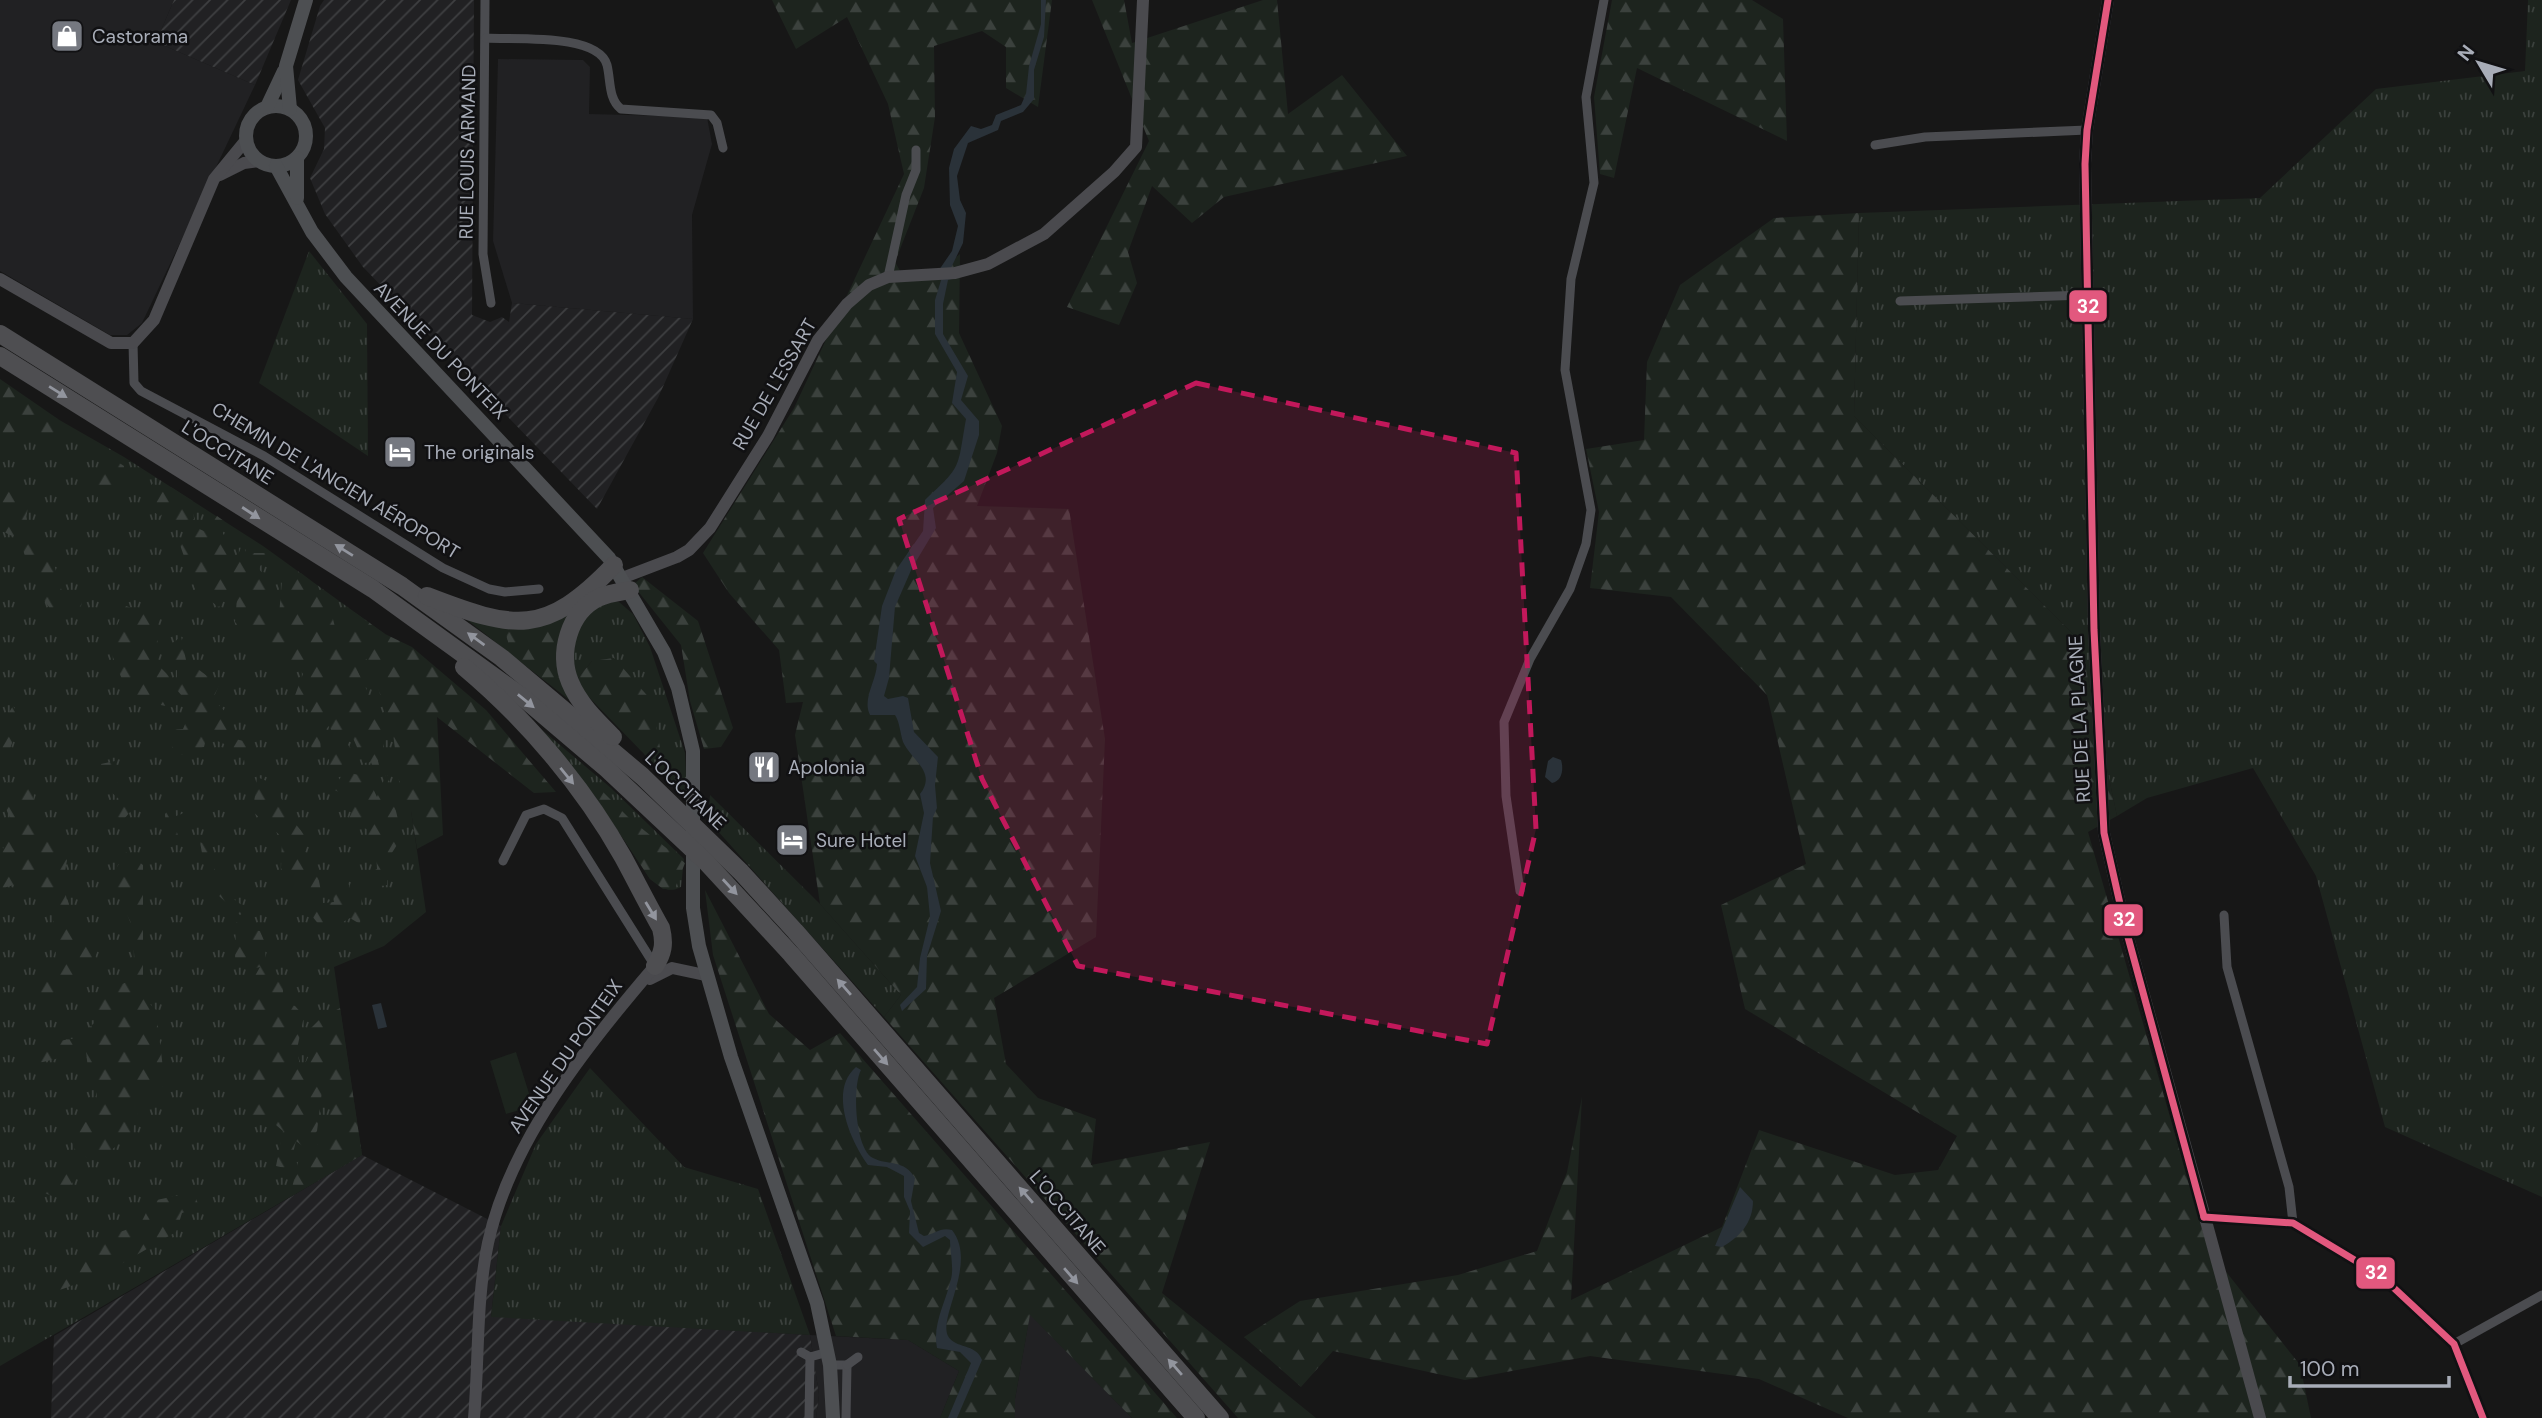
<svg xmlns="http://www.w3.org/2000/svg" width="2542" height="1418" font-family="'DM Sans',sans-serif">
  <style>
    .built { fill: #212123 }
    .industrial { fill: url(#industrial-furrows) }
    .grass { fill: url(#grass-tufts) }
    .forest { fill: url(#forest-firs) }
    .green { fill: #1d241e }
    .water { fill: #2a3239 }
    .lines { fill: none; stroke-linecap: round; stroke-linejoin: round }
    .street { stroke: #4b4c50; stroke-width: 9 }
    .secondary { stroke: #4a4a4e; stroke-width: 12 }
    .primary { stroke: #4d4f52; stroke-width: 14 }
    .highway { stroke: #4e4e51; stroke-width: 18 }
    .bus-1-casing { stroke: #111113; stroke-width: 12 }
    .bus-1 { stroke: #e2587e; stroke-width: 7 }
    .oneway { fill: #92959e }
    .marked { fill: #c2185b; fill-opacity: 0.2; stroke: #c2185b; stroke-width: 5; stroke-dasharray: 14 9; stroke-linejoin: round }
    .labels { text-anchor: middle; stroke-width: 5; stroke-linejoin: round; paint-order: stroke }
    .poi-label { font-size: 19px; fill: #a8adb8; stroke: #111113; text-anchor: start }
    .street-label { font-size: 19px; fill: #a8adb8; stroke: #111113 }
    .line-badge { stroke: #111113; stroke-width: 2.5 }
    .badge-label { font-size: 19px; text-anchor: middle; font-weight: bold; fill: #fff }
  </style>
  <defs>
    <pattern id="industrial-furrows" width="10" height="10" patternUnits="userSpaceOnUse" patternTransform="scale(1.75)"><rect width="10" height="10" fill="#212123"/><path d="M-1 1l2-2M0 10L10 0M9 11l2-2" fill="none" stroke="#3e3f41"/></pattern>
    <pattern id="grass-tufts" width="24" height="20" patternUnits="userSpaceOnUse" patternTransform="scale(1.75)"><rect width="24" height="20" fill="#1d241e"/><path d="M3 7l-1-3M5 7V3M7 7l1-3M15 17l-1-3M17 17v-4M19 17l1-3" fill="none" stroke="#3b413d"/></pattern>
    <pattern id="forest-firs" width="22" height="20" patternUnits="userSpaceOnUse" patternTransform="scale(1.75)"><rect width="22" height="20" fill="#1d241e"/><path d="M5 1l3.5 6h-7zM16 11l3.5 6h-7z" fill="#3b413d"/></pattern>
  </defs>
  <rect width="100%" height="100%" fill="#171717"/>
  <g class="built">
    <path d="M 0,0 L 174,0 L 156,42 L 255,85 L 142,323 L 127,335 L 110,335 L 0,271 Z"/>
    <path d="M 498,59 L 583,60 L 590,67 L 589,114 L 707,117 L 712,144 L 692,215 L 693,319 L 512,303 L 493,241 Z"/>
    <path d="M 1030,1314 L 1132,1418 L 1015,1418 L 1015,1399 Z"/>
    <path d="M 810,1335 L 908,1340 L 959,1371 L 940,1418 L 816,1418 L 819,1395 Z"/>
  </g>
  <g class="industrial">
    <path d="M 174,0 L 291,0 L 255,85 L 156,42 Z"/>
    <path d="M 324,0 L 474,0 L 472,315 L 490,322 L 502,317 L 509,322 L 512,303 L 693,319 L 658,398 L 597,509 L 363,267 L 325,214 L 310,178 L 324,149 L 325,128 L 298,80 L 320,6 Z"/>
    <path d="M 362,1155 L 501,1226 L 491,1316 L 810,1335 L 819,1395 L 816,1418 L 51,1418 L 54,1336 Z"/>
  </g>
  <g class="grass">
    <path d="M 2528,0 L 2542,0 L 2542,1197 L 2385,1127 L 2316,876 L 2253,768 L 2147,798 L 2117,816 L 2080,641 L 1854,416 L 1859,213 L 2260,198 L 2376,89 L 2525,71 Z"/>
    <path d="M 309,251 L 367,324 L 368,456 L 259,383 Z"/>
    <path d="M 0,386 L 124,457 L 263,546 L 385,634 L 426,912 L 384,946 L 334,967 L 362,1155 L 0,1366 Z"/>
    <path d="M 604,599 L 619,602 L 633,614 L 650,647 L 685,753 L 687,797 L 648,758 L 660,748 L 592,661 L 578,678 C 570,663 571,631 583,618 C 589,611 597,605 604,599 Z"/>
    <path d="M 576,608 L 560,636 L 577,706 L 461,615 L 505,628 Z"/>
    <path d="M 515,707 L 611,788 L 684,859 L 681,887 C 668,894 661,887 650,879 L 595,796 Z"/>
    <path d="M 710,795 L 820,904 L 901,995 L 884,1017 L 708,820 Z"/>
    <path d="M 590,1068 L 684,1167 L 758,1189 L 810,1335 L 491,1317 L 501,1226 L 536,1144 Z"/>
  </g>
  <g class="forest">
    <path d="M 772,0 L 1052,0 L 1038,107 L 1006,88 L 1006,47 L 982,31 L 934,46 L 935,117 L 924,188 L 895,262 L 906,281 L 928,280 L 960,254 L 959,333 L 1002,426 L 997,453 L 977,506 L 1069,509 L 1105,739 L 1096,937 L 994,998 L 1006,1064 L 1038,1098 L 1096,1119 L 1091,1165 L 1210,1142 L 1162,1293 L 1316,1418 L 1238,1418 L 884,1017 L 901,995 L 820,904 L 795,735 L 803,702 L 786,703 L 779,650 L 729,593 L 703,553 L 794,408 L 904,174 L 888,104 L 847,17 L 796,49 Z"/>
    <path d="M 1092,0 L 1124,0 L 1132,43 L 1263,0 L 1277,0 L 1288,114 L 1342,75 L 1407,156 L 1224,197 L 1192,223 L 1152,186 L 1128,252 L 1137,283 L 1119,325 L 1067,307 L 1149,141 Z"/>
    <path d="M 1612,0 L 1752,0 L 1783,19 L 1787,141 L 1637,68 L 1614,178 L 1600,174 L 1594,97 Z"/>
    <path d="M 1859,213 L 1854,416 L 2080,641 L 2117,816 L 2088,832 L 2208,1249 L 2300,1365 L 2311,1418 L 1848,1418 L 1759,1379 L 1590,1356 L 1465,1380 L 1333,1351 L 1301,1387 L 1244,1337 L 1300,1301 L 1458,1275 L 1537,1251 L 1567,1172 L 1582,1097 L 1571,1300 L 1722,1227 L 1759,1130 L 1895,1175 L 1938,1170 L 1957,1136 L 1745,1009 L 1721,905 L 1806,864 L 1767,695 L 1671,597 L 1590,588 L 1599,512 L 1586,449 L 1644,440 L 1647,362 L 1680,285 L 1774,218 Z"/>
    <path d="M 0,379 L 58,419 L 62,440 L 47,448 L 38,442 L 40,432 L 25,426 L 5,438 L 0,435 Z"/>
    <path d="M 113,459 L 124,466 L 122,486 L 110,508 L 98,500 L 97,476 Z"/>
    <path d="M 4,477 L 10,490 L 20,489 L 29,502 L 24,530 L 12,536 L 0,530 L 0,513 L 8,512 L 0,506 L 0,482 Z"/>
    <path d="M 153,483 L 161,492 L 171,487 L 193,501 L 194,519 L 173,531 L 168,527 L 175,520 L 166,510 L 160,516 L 149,509 L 152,499 L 147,491 Z"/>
    <path d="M 217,516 L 224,521 L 223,534 L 230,540 L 228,554 L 237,557 L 243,543 L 246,553 L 266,553 L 259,569 L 274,588 L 268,611 L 279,615 L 282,581 L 293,580 L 301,573 L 310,580 L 315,593 L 326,592 L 335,627 L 349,628 L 354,612 L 385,634 L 412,647 L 486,710 L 556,792 L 534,793 L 437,717 L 443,835 L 417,849 L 411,811 L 402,805 L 393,733 L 368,658 L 356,667 C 366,692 396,736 378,761 L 381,773 L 375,775 L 371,762 L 364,763 L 353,738 L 346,743 L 352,749 L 335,776 L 328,770 L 331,746 L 336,739 L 329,726 L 320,735 L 321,754 L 314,755 L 303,721 L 309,711 L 294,698 L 303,674 L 297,665 L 272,662 L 235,622 L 237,598 L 228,595 L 219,607 L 196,591 L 179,542 L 191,537 L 195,527 L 206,532 Z"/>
    <path d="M 34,535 L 49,547 L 63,595 L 78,593 L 83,597 L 81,606 L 71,613 L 52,611 L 43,599 L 46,590 L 34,583 L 22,547 Z"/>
    <path d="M 642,577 L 698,621 L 733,728 L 721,747 L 704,749 L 690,701 L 681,645 L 633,585 Z"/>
    <path d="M 126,606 L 157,617 L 158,665 L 172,679 L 176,708 L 130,699 L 108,645 Z"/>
    <path d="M 551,621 L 560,636 L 562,675 L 548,683 L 513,656 L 504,628 Z"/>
    <path d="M 181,636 L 186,660 L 219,685 L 213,699 L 234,721 L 231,738 L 248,742 L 250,768 L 246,773 L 243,752 L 215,740 L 210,723 L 204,747 L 181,755 L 167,742 L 169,730 L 183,729 L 192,708 L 177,690 L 177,663 L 168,648 Z"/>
    <path d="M 614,658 L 652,701 L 660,748 L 648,758 L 583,691 L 578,678 L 592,661 Z"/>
    <path d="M 0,690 L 3,695 L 1,718 L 8,714 L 13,706 L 23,722 L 20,739 L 13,740 L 10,749 L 0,758 Z"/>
    <path d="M 115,761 L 118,784 L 137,804 L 124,819 L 110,816 L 121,801 L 110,791 L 101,764 Z"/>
    <path d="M 347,769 L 354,774 L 367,776 L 377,797 L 387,772 L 402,837 L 388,859 L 387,885 L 375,887 L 373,882 L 367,883 L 367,874 L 377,869 C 377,847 369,846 368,830 L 349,820 L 353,805 L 348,796 L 332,789 Z"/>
    <path d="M 257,777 L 274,784 L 292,820 L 304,834 L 304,858 L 316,864 L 323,903 L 334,902 L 329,878 L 346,877 L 350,888 L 362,895 L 360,924 L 350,918 L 325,932 L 307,910 L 310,888 L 292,892 L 281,868 L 282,837 L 253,812 Z"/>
    <path d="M 7,782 L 34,786 L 33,815 L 54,845 L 69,852 C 58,893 67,915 99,943 L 91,974 L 62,980 L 52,1000 L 34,1002 L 23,992 L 55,967 C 58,929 55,912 34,879 L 0,889 L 0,861 L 6,837 L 18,834 L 6,809 L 0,811 L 0,796 Z"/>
    <path d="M 603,792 L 630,819 L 685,863 L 675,888 L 663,889 L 650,879 L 595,796 Z"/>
    <path d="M 174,804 L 176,816 L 184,813 L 186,820 L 176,829 L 179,839 L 177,843 L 166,833 L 165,814 Z"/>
    <path d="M 200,842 L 209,845 L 217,878 L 231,874 L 230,896 L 248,910 L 240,915 L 208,886 Z"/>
    <path d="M 126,852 L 143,865 L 143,997 L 156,1010 L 165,1085 L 141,1100 L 132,1133 L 98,1161 L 77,1154 L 68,1133 L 96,1115 L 97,1088 L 88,1069 L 85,1042 L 64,1057 L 26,1066 L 22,1047 L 77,1038 L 100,1018 L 93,994 L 136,979 L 132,926 L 111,877 Z"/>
    <path d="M 705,890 L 769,1014 L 810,1050 L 840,1033 L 1177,1418 L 1132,1418 L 1030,1315 L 1015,1399 L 1015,1418 L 940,1418 L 959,1371 L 908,1340 L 836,1336 L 713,955 Z"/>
    <path d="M 236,922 L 251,930 L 260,931 L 265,943 L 266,970 L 283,977 L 283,1002 L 295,1006 L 304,1016 L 297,1049 L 301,1072 L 314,1045 L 307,1032 L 321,1018 L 340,1008 L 362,1155 L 290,1197 L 298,1162 L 327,1136 L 331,1101 L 322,1091 L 317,1131 L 304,1147 L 296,1141 L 289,1169 L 276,1166 L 283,1131 L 270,1120 L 256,1124 L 247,1109 L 251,1042 L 245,994 L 260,967 L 247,970 L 235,961 Z"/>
    <path d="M 0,992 L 7,993 L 16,1010 L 0,1016 Z"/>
    <path d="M 63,1165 L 77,1178 L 58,1198 L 44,1193 L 51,1173 Z"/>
    <path d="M 25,1189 L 31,1193 L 13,1216 L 0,1222 L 0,1211 Z"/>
    <path d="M 194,1192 L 199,1207 L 182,1213 L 176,1232 L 104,1274 L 46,1295 L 61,1264 L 114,1234 L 140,1225 L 152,1201 Z"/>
  </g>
  <path class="green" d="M 516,1052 L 533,1106 L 506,1114 L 490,1061 Z"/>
  <g class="water">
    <path d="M 1041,0 L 1046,0 L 1044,37 L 1034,70 L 1034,99 L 1023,112 L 1001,121 L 998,130 L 968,143 L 957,176 L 960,200 L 966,213 L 963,243 L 950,270 L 939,270 L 952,251 L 958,226 L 950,205 L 949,168 L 954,149 L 971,126 L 981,129 L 992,125 L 996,115 L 1021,105 L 1026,94 L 1029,66 L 1041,24 Z"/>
    <path d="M 942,277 L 952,279 L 948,280 L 943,304 L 943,334 L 968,376 L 961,400 L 979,421 L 979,435 L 964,481 L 933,508 L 936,528 L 912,568 L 895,607 L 889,678 L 884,696 L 888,699 L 903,696 L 908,698 L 914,732 L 938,757 L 935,785 L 937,808 L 933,817 L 930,863 L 941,911 L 927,956 L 926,989 L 902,1011 L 900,1005 L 917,987 L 920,958 L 930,917 L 927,887 L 915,856 L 924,813 L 920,794 C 937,772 912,761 903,742 C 900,733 900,723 895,715 L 870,715 C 862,699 876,682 877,664 L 874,661 L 882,606 L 896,570 L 923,531 L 925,500 C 963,465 957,469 966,419 L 952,403 L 957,372 L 935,334 L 935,300 Z"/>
    <path d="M 1553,757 L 1561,760 C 1564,769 1562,781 1552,783 L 1545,777 L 1548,761 Z"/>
    <path d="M 381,1003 L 387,1027 L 378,1029 L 372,1005 Z"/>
    <path d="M 856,1067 L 861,1070 C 852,1087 855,1149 873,1158 C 889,1166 904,1159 915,1178 L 911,1201 L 919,1233 L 924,1236 C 935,1234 940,1227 952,1230 C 978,1263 938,1317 948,1336 C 955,1349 976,1343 982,1360 L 957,1418 L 948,1418 L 971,1363 L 960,1352 L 937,1348 C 932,1324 946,1302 951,1279 C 954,1268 950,1251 950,1240 L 945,1236 L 923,1247 L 909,1233 L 910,1211 L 904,1197 L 904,1176 L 887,1167 L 868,1165 C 851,1142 828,1091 856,1067 Z"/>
    <path d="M 1740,1187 L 1753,1201 C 1753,1222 1740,1237 1722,1247 L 1715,1246 Z"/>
  </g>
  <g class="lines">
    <g class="street">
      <path d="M 485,0 L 483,254 L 491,303"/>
      <path d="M 486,38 C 515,40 598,33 607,65 C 611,81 608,98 621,109 L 711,115 L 717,123 L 723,148"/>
      <path d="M 1875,145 L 1925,137 L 2087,130"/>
      <path d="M 888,277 L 906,195 L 916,170 L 916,150"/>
      <path d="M 1900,301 L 2087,295"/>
      <path d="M 133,343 L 134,383 L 141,391 L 264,456 L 443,568 L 489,589 L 505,592 L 539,589"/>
      <path d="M 503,861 L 526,815 L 544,809 L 562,818 L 655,966"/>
      <path d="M 1520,891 L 1506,796 L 1504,722 L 1530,659 L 1570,589 L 1586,544 L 1591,510 L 1565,370 L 1571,279 L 1594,183 L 1586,97 L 1604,0"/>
      <path d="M 2224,915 L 2227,967 L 2289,1187 L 2293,1223"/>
      <path d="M 2204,1217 L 2293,1223 L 2381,1276 L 2454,1344 L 2483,1418"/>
      <path d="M 2454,1344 L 2542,1295"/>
      <path d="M 801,1352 L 810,1357"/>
      <path d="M 830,1365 L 847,1365 L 846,1418"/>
      <path d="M 847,1365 L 858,1357"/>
      <path d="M 809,1418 L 810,1357 L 828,1352"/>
    </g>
    <g class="secondary">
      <path d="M 2108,0 L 2087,130 L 2085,164 L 2094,630 L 2104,833 L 2125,926 L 2260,1418"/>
      <path d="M 220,175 L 244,163 L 259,161"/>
      <path d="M 0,279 L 111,343 L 133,343 L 154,320 L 214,179 L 246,140"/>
      <path d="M 622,578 L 677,557 L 689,550 L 710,528 L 768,436 L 818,340 L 847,304 L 869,285 L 888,277 L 955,273 L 988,264 L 1044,234 L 1114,172 L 1136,147 L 1143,0"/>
      <path d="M 650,979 L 672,968 L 705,975"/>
      <path d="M 474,1418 C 479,1361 476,1299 488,1243 C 510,1141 588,1044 655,966"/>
    </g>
    <g class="primary">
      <circle cx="276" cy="136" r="30"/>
      <path d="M 267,107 L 284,71"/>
      <path d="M 290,109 L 286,66 L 306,0"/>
      <path d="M 276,166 L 312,232 L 346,277 L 609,558 L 664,652 L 678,688 L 693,751 L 693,908 L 699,946 L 731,1057 L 817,1303 L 830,1365 L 833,1418"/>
      <path d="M 297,198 L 297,158"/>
    </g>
    <g class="highway">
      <path d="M 0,334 L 402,586 L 502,658 L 642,776 L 741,872 L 795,931 L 1220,1418"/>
      <path d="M 0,356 L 373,589 L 521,696 L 607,769 L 706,862 L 791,954 L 1196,1418"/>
      <path d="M 427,596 C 515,630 545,637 614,565"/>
      <path d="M 464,667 C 526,719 583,786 623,857 C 636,881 648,905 661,928 C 665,944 663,953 655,966"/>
      <path d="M 613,737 C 597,721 579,704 570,682 C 558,653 569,612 598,598 C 608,593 619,592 630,590"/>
    </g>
    <defs>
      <g id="bus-1">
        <path d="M 2108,0 L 2087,130 L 2085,164 L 2094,630 L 2104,833 L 2125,926 L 2204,1217"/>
        <path d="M 2204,1217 L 2293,1223 L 2381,1276 L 2454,1344 L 2483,1418"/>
      </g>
    </defs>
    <use href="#bus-1" class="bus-1-casing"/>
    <use href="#bus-1" class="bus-1"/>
  </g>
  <defs><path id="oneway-solid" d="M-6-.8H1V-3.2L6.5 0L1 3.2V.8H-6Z" transform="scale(1.75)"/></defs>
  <g class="oneway">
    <use href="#oneway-solid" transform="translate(58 392) rotate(32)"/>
    <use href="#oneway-solid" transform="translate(251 513) rotate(33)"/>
    <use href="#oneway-solid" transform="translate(344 550) rotate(-148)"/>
    <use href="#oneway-solid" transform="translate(476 639) rotate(-144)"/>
    <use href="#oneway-solid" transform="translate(526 701) rotate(39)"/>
    <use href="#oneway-solid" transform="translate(567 776) rotate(51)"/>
    <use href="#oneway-solid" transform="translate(730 887) rotate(47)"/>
    <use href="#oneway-solid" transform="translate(651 911) rotate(59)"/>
    <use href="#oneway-solid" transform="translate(844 987) rotate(-131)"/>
    <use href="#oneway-solid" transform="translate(881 1057) rotate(49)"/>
    <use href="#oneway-solid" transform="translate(1026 1195) rotate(-131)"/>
    <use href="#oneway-solid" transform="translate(1071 1276) rotate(49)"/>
    <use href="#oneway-solid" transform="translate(1175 1367) rotate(-131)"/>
  </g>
  <path class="marked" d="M 1196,383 L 1516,453 L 1536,829 L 1487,1044 L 1078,966 L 982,779 L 899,519 Z"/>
  <defs>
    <symbol id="shop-square" viewBox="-11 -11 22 22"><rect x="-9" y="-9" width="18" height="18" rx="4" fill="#757880" stroke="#111113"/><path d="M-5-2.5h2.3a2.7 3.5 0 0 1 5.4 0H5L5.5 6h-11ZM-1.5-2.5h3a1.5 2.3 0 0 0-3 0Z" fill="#fff"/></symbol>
    <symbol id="hotel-square" viewBox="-11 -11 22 22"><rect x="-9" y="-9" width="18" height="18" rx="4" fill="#757880" stroke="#111113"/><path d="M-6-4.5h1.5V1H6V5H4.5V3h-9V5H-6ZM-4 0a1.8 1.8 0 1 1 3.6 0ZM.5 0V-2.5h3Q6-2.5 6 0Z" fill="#fff"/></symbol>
    <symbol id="restaurant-square" viewBox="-11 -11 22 22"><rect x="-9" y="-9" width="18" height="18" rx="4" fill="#757880" stroke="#111113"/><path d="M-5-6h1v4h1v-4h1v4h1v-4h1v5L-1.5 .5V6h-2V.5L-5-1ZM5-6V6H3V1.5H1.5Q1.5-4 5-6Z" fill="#fff"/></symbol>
  </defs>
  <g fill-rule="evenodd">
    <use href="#shop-square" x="48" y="17" width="38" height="38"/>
    <use href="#hotel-square" x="381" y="433" width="38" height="38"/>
    <use href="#restaurant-square" x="745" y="748" width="38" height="38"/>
    <use href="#hotel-square" x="773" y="821" width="38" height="38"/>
  </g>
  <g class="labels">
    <g class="poi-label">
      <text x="92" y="43">Castorama</text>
      <text x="424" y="459">The originals</text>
      <text x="788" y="774">Apolonia</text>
      <text x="816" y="847">Sure Hotel</text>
    </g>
    <g class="street-label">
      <text transform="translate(467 152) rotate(-89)" y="7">RUE LOUIS ARMAND</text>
      <text transform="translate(441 350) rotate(46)" y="7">AVENUE DU PONTEIX</text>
      <text transform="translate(774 384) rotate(-60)" y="7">RUE DE L'ESSART</text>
      <text transform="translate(228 452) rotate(32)" y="7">L'OCCITANE</text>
      <text transform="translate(336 480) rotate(31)" y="7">CHEMIN DE L'ANCIEN AÉROPORT</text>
      <text transform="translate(2079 719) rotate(-93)" y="7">RUE DE LA PLAGNE</text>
      <text transform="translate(686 790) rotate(44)" y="7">L'OCCITANE</text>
      <text transform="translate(565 1056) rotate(-55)" y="7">AVENUE DU PONTEIX</text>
      <text transform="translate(1068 1212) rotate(49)" y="7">L'OCCITANE</text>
    </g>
  </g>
  <g class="line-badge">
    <rect x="2068" y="289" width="40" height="34" rx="7" fill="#e2587e"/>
    <rect x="2103" y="903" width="41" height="34" rx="7" fill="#e2587e"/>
    <rect x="2355" y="1256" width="41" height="34" rx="7" fill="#e2587e"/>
  </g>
  <g class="badge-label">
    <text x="2088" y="313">32</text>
    <text x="2124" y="926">32</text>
    <text x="2376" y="1279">32</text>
  </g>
  <g transform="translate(2479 63) rotate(308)" stroke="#111113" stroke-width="5" paint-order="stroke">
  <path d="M0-5L12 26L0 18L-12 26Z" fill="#a8adb8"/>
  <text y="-10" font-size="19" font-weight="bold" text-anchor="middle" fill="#a8adb8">N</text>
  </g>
  <path d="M2290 1376v10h159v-10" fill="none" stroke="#a8adb8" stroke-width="3.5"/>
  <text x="2300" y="1376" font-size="21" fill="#a8adb8" stroke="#111113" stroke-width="5" paint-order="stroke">100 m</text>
</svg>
